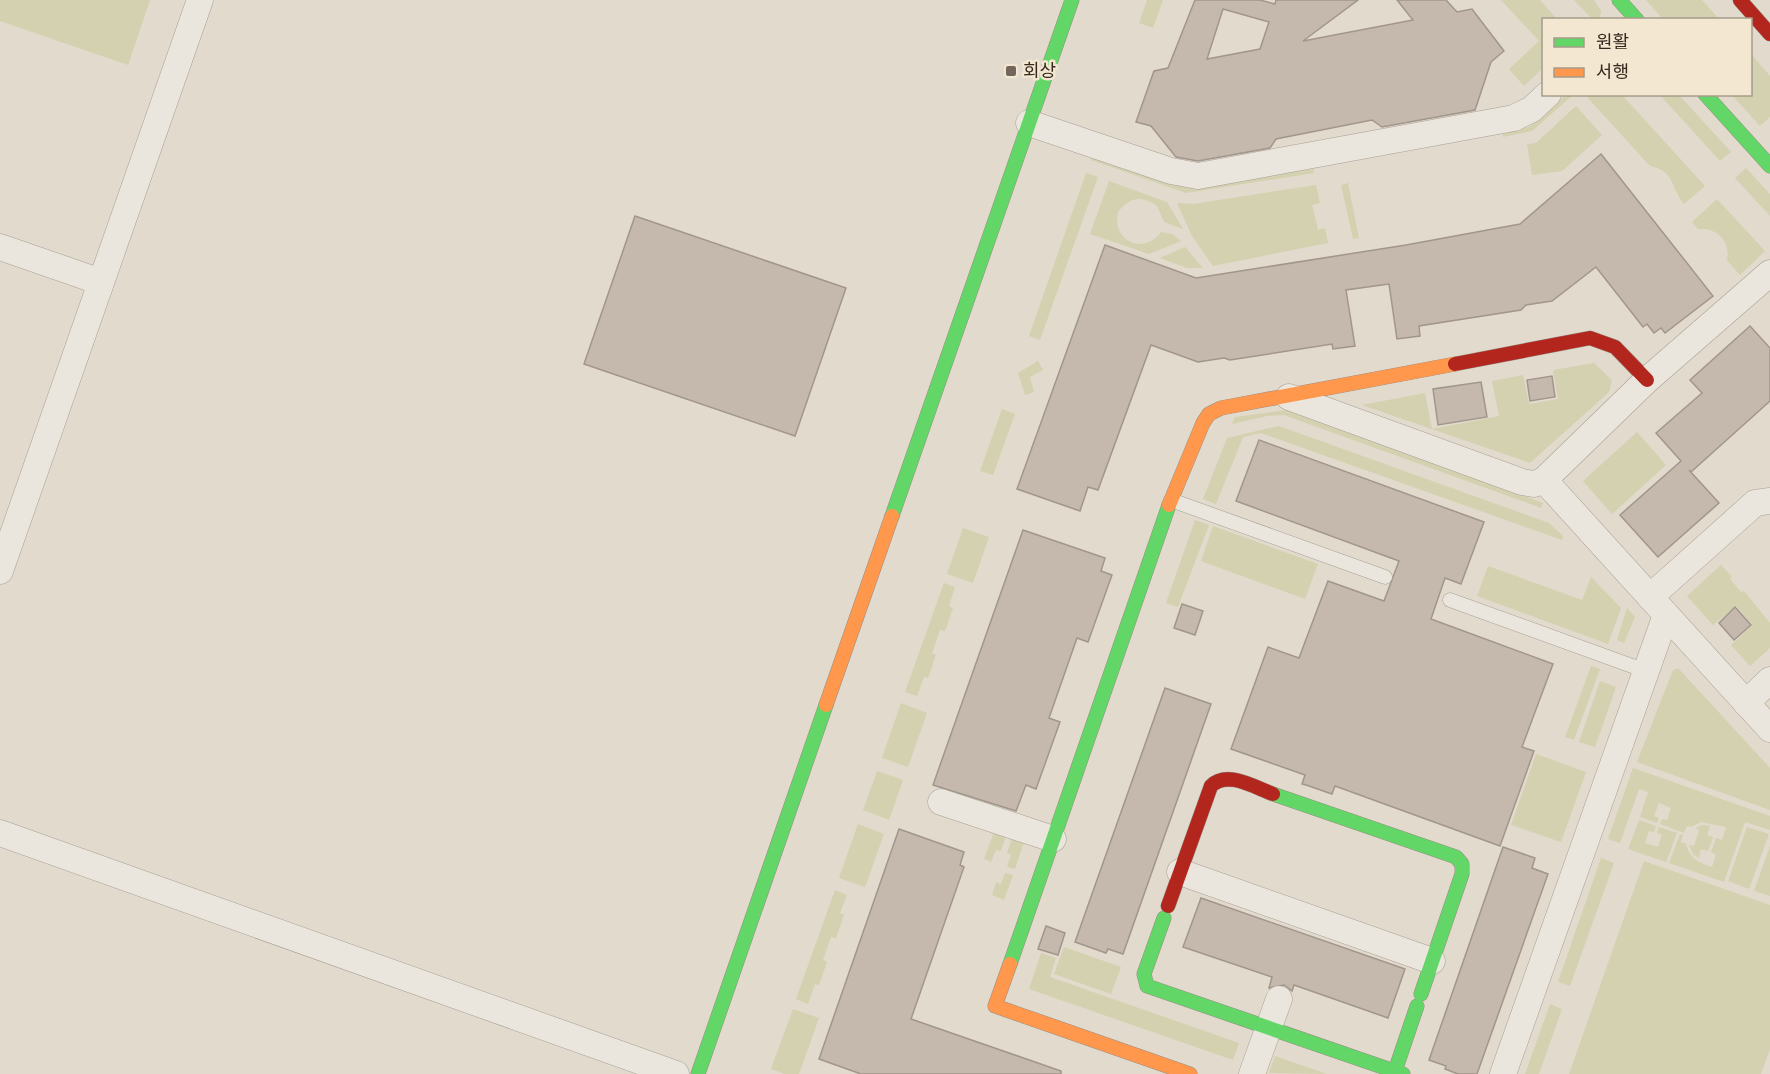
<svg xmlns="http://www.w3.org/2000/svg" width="1770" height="1074" font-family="Merriweather,'Noto Sans KR',serif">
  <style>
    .green { fill: #d3d1af }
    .building { fill: #c5b8ad; stroke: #a2968c; stroke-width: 1.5; fill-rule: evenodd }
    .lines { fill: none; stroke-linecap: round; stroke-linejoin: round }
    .lane-casing { stroke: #a79f95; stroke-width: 15 }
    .street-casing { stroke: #a79f95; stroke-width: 27 }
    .fast-casing { stroke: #978f85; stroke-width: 15 }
    .slow-casing { stroke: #978f85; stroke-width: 15 }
    .jam-casing { stroke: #978f85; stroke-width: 15 }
    .lane { stroke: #eae6dd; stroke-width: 14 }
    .street { stroke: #eae6dd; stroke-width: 26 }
    .fast { stroke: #63d668; stroke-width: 14 }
    .slow { stroke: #ff974d; stroke-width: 14 }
    .jam { stroke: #b3261e; stroke-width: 14 }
    .poi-dot { fill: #72665b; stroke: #f3e7d2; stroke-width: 2 }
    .labels { text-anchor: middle; stroke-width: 5; stroke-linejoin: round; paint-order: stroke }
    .poi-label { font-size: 18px; fill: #35281e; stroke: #f3e7d2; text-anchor: start }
  </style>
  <rect width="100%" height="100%" fill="#e2dacc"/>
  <g class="green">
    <path d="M 0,0 L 150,0 L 128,65 L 0,21 Z"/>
    <path d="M 1147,0 L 1163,0 L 1153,28 L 1139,23 Z"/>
    <path d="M 1501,0 L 1540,0 L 1557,19 L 1544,20 L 1543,68 L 1524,86 L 1509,69 L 1539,41 Z"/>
    <path d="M 1574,0 L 1594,0 L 1601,11 L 1600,19 L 1592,19 Z"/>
    <path d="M 1646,0 L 1702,0 L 1719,19 L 1663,19 Z"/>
    <path d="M 1751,54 L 1770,76 L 1770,117 L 1760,126 L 1732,95 L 1750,94 Z"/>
    <path d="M 1566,95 L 1573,95 L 1532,131 L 1503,137 L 1503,134 L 1529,127 Z"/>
    <path d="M 1589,95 L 1622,95 L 1705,186 L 1684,204 C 1671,189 1675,170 1650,166 L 1587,97 Z"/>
    <path d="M 1660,95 L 1679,95 L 1731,152 L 1720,161 Z"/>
    <path d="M 1576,106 L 1602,135 L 1562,171 L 1532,175 L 1527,144 L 1536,143 Z"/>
    <path d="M 1092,156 L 1187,188 L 1313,169 L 1314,173 L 1186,193 L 1091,160 Z"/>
    <path d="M 1746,168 L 1770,194 L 1770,216 L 1735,178 Z"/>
    <path d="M 1086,173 L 1098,177 L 1040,340 L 1029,336 Z"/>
    <path d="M 1109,181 L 1167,202 L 1183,229 L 1164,222 L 1157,206 C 1143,195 1129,197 1118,212 C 1111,241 1144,256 1161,232 L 1172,234 L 1181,241 L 1149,254 L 1090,234 Z"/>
    <path d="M 1348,183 L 1359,238 L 1353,239 L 1341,185 Z"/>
    <path d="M 1316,185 L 1320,203 L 1312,205 L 1318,230 L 1325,228 L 1328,243 L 1213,266 L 1192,236 L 1177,203 L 1193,204 Z"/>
    <path d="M 1717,199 L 1765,251 L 1740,275 L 1727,260 C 1731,242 1717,227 1698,229 L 1692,222 Z"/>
    <path d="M 1185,247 L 1203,268 L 1187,268 L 1160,258 Z"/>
    <path d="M 1038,361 L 1043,370 L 1030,377 L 1034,392 L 1025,395 L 1018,373 Z"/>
    <path d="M 1594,363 L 1612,380 L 1609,392 L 1530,463 L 1362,405 L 1425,393 L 1432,429 L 1499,416 L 1492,381 L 1523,375 L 1529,404 L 1558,399 L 1553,370 Z"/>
    <path d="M 1002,409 L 1015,414 L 993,475 L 980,471 Z"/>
    <path d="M 1286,410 L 1543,503 L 1541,508 L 1284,415 L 1267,416 L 1232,424 L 1235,417 Z"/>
    <path d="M 1279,426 L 1549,523 L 1563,536 L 1562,540 L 1261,433 L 1243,437 L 1216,504 L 1203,499 L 1227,438 Z"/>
    <path d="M 1637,432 L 1666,465 L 1612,514 L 1583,481 Z"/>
    <path d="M 1195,520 L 1209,525 L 1178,607 L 1166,603 Z"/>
    <path d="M 1213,526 L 1318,564 L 1305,599 L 1201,561 Z"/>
    <path d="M 963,528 L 989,537 L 973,583 L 947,574 Z"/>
    <path d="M 1721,565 L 1732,577 L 1730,579 L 1741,592 L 1744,591 L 1770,623 L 1770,648 L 1750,666 L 1731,645 L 1753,625 L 1736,606 L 1713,625 L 1687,596 Z"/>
    <path d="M 1488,566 L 1582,600 L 1591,577 L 1621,608 L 1608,644 L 1477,596 Z"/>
    <path d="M 944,583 L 955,587 L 949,606 L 953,608 L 945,631 L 940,630 L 932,653 L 936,655 L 928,678 L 924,677 L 917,696 L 905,692 Z"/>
    <path d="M 1627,608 L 1635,617 L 1624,643 L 1617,640 Z"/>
    <path d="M 1591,666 L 1600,669 L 1574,740 L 1565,737 Z"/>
    <path d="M 1678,668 L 1770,768 L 1770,810 L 1637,762 L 1673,670 Z"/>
    <path d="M 1600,681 L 1616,687 L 1595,747 L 1579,742 Z"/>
    <path d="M 901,703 L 927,713 L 908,767 L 882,758 Z"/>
    <path d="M 1536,754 L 1586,772 L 1561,842 L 1511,825 Z"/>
    <path d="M 1633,768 L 1770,816 L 1770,830 L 1745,822 L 1724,882 L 1669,863 L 1680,834 L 1683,835 L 1681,842 L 1686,844 C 1689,858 1699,863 1712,867 L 1716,855 L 1711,852 L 1716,838 L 1722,840 L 1726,827 L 1701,822 L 1691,827 L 1687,826 L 1684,833 L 1660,824 L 1662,819 L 1667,820 L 1671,808 L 1659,803 L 1654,816 L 1659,818 L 1657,823 L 1640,817 L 1648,792 L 1639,789 L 1620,843 L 1608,839 Z"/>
    <path d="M 877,771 L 903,780 L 889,820 L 863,810 Z"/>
    <path d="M 1639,820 L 1656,826 L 1654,832 L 1649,831 L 1645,843 L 1658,847 L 1662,835 L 1657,833 L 1659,827 L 1677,833 L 1666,862 L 1628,849 Z"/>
    <path d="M 858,824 L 884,834 L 865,887 L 839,878 Z"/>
    <path d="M 1702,825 L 1710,826 L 1707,835 L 1713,837 L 1708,851 L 1701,849 L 1699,858 L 1693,854 L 1689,845 L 1694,846 L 1699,830 L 1695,828 Z"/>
    <path d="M 1747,827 L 1769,834 L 1749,889 L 1728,881 Z"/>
    <path d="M 994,832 L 1006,836 L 1001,851 L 996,850 L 991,862 L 984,859 Z"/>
    <path d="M 1012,838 L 1024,842 L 1015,869 L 1007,867 L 1011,855 L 1007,853 Z"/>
    <path d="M 1770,846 L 1770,896 L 1754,891 Z"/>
    <path d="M 1601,858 L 1614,863 L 1570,986 L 1558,982 Z"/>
    <path d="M 1644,861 L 1770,905 L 1770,1049 L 1761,1074 L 1569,1074 Z"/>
    <path d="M 1005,873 L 1013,875 L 1004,900 L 992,895 L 996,882 L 1001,884 Z"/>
    <path d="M 835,890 L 847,895 L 840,913 L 844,915 L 836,938 L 831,937 L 823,960 L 827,962 L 819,985 L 815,984 L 808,1004 L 796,999 Z"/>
    <path d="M 1064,947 L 1121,967 L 1111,994 L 1054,974 Z"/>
    <path d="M 1041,953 L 1056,958 L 1050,977 L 1239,1043 L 1233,1060 L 1029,989 Z"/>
    <path d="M 1550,1004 L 1562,1009 L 1539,1074 L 1525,1074 Z"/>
    <path d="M 793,1009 L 819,1018 L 799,1074 L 785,1074 L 771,1069 Z"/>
    <path d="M 1275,1056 L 1327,1074 L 1269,1073 Z"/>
  </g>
  <g class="building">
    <path d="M 1195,0 L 1260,0 L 1275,4 L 1276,0 L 1358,0 L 1303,41 L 1413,20 L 1397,0 L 1446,0 L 1457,12 L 1472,9 L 1504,51 L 1491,62 L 1475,110 L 1382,127 L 1372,120 L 1276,139 L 1270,148 L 1198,161 L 1176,157 L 1151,126 L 1136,122 L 1154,71 L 1168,68 ZM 1223,9 L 1269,22 L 1260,49 L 1207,59 Z"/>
    <path d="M 1601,154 L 1713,296 L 1665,333 L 1661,328 L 1654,333 L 1647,324 L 1643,327 L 1596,267 L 1552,301 L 1526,305 L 1521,310 L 1419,326 L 1420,336 L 1397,339 L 1389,284 L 1346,290 L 1355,346 L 1333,349 L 1332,344 L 1230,360 L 1224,358 L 1198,362 L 1151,345 L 1098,490 L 1088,487 L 1080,511 L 1017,489 L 1105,245 L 1196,278 L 1406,245 L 1520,224 Z"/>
    <path d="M 635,216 L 846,288 L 795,436 L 584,364 Z"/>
    <path d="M 1750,326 L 1770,348 L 1770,401 L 1691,472 L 1689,470 L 1719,503 L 1658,557 L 1620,515 L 1681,461 L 1656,433 L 1702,393 L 1690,380 Z"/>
    <path d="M 1552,376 L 1555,397 L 1530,401 L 1527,380 Z"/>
    <path d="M 1481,382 L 1487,417 L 1438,425 L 1433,389 Z"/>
    <path d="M 1259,440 L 1484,522 L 1461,584 L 1445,578 L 1431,619 L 1553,664 L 1522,747 L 1534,751 L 1500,846 L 1335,786 L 1332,794 L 1306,785 L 1302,784 L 1305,775 L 1231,749 L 1268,647 L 1299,658 L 1328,581 L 1384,601 L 1399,561 L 1236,501 Z"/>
    <path d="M 1023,530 L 1105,558 L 1101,571 L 1112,575 L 1088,642 L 1077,638 L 1049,718 L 1060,722 L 1036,789 L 1026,785 L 1016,811 L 933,785 Z"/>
    <path d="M 1182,604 L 1203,611 L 1195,635 L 1174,628 Z"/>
    <path d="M 1735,607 L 1751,625 L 1734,640 L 1719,623 Z"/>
    <path d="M 1165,688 L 1211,704 L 1123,954 L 1108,949 L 1106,953 L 1075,942 Z"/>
    <path d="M 899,829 L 964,852 L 960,865 L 964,867 L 911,1019 L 1061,1071 L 1061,1074 L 861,1074 L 819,1059 Z"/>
    <path d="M 1503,847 L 1535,858 L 1532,868 L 1548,874 L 1477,1074 L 1458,1074 L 1445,1069 L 1446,1066 L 1429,1060 Z"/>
    <path d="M 1201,898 L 1405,969 L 1388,1018 L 1294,985 L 1292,991 L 1284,985 L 1269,988 L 1272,977 L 1183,947 Z"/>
    <path d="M 1046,926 L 1065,933 L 1058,955 L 1038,949 Z"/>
  </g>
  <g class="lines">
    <defs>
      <g id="lane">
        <path d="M 1171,500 L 1385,577"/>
        <path d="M 1450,600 L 1646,671"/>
      </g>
      <g id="street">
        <path d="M 1029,123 L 1171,171 L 1198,176 L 1514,118 L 1532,109 L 1548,94"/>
        <path d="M 0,247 L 101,282"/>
        <path d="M 1289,397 L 1522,482 L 1534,484 L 1544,480 L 1647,380 L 1770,273"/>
        <path d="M 1544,480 L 1770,729"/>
        <path d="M 0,571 L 200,0"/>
        <path d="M 1650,597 L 1755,503 L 1770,501"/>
        <path d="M 1746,703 L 1770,680"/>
        <path d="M 941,802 L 1053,839"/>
        <path d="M 0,833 L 676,1074"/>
        <path d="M 1180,872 L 1432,961"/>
        <path d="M 1252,1074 L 1279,999"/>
        <path d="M 1503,1074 L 1666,615"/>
      </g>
      <g id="fast">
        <path d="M 1619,0 L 1637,20"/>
        <path d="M 1705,94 L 1770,166"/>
        <path d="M 892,516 L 1072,0"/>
        <path d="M 1273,794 L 1456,857 L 1462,864 L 1462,874 L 1421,994"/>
        <path d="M 1164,918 L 1144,974 L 1147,986 L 1403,1074"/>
        <path d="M 1010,964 L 1169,505"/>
        <path d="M 1395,1071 L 1417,1006"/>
        <path d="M 698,1074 L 826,705"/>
      </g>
      <g id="slow">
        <path d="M 1169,505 L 1203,423 L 1209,414 L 1221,408 L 1455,364"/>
        <path d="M 826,705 L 892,516"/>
        <path d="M 1010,964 L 995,1006 L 1190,1074"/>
      </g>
      <g id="jam">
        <path d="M 1740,0 L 1770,34"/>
        <path d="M 1455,364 L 1590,338 L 1615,347 L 1647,380"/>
        <path d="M 1168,906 L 1211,786 C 1227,770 1254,787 1273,794"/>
      </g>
    </defs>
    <use href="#lane" class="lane-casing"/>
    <use href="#street" class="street-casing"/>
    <use href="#fast" class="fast-casing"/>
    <use href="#slow" class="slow-casing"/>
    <use href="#jam" class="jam-casing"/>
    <use href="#lane" class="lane"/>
    <use href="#street" class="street"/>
    <use href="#fast" class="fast"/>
    <use href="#slow" class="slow"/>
    <use href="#jam" class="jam"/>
  </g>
  <rect class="poi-dot" x="1005" y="65" width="12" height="12" rx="3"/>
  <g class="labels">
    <g class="poi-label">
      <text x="1023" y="77">회상</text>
    </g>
  </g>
  <rect x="1542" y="18" width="210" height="78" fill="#f3e7d2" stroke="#a79b8a" stroke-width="1.5"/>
  <rect x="1554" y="38" width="30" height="9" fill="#63d668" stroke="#a79b8a" stroke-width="1.5"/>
  <text x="1596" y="48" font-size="18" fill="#35281e">원활</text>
  <rect x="1554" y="68" width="30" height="9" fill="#ff974d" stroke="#a79b8a" stroke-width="1.5"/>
  <text x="1596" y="78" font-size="18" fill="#35281e">서행</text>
</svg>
